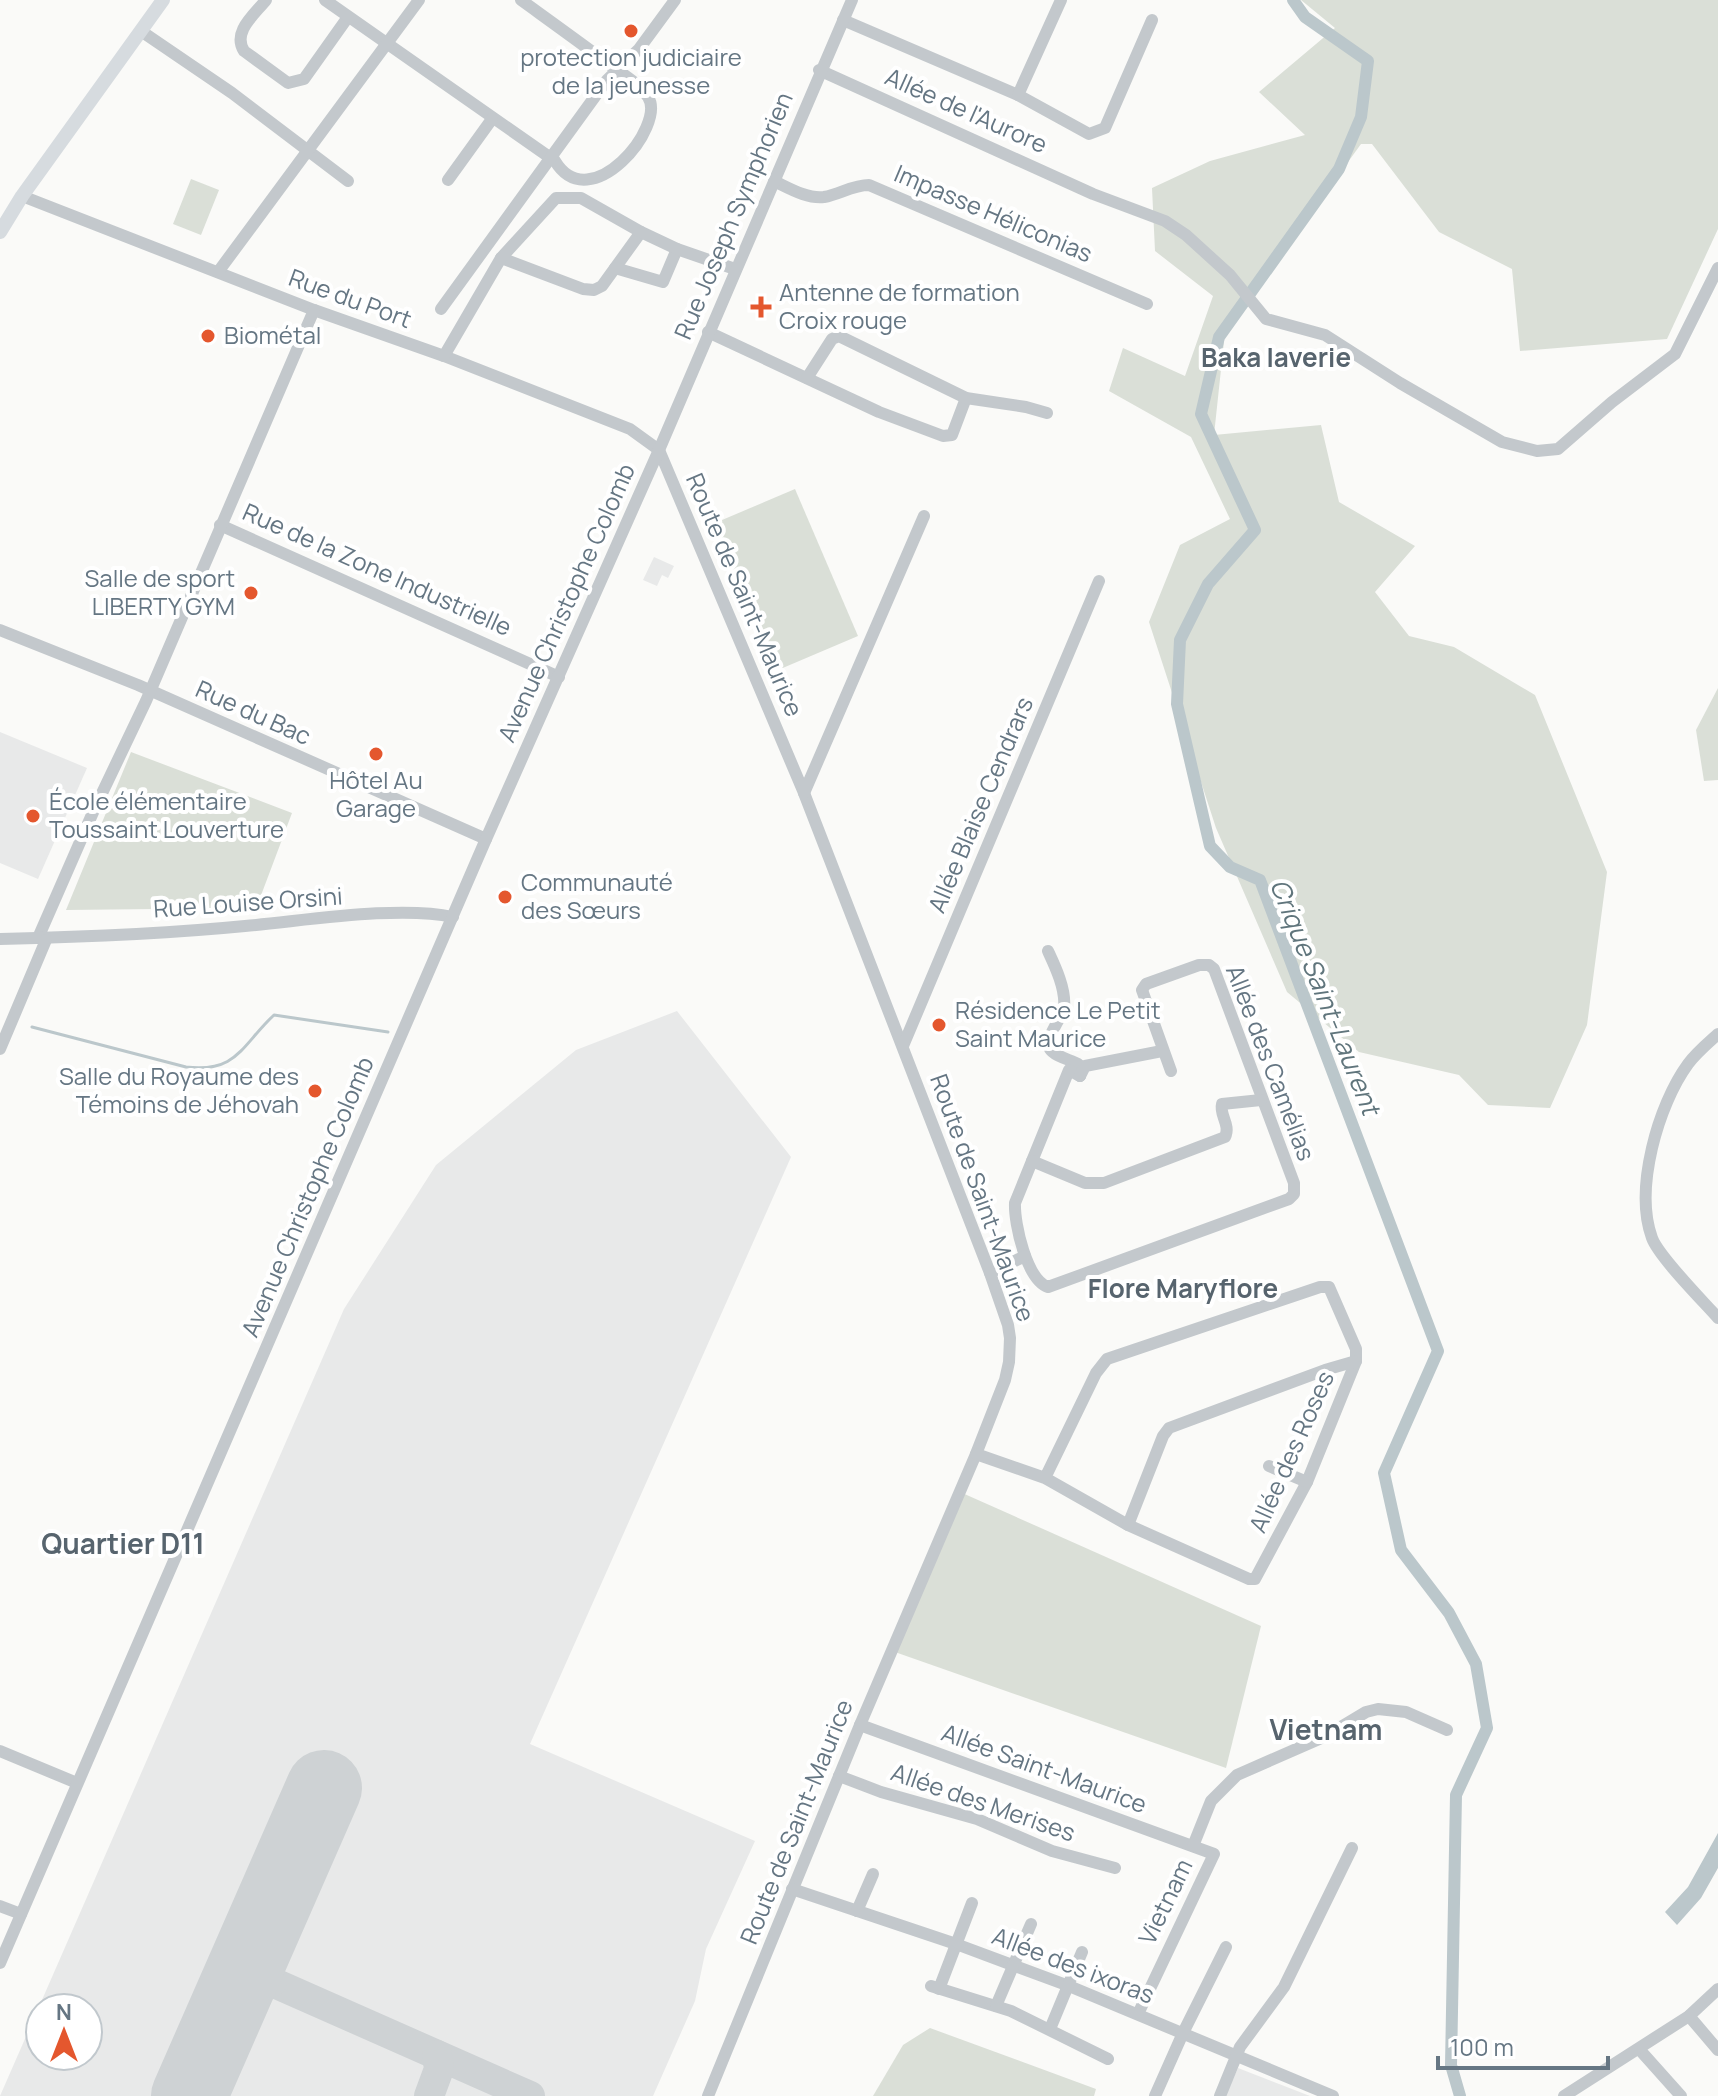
<svg xmlns="http://www.w3.org/2000/svg" width="1718" height="2096" font-family="Manrope,sans-serif">
  <style>
    .built { fill: #e8e9e9; fill-rule: evenodd }
    .green { fill: #dadfd7 }
    .water { fill: #bbc7cb }
    .lines { fill: none; stroke-linecap: round; stroke-linejoin: round }
    .stream { stroke: #bbc7cb; stroke-width: 3 }
    .canal { stroke: #bbc7cb; stroke-width: 12 }
    .taxiway { stroke: #ced2d4; stroke-width: 30 }
    .runway { stroke: #ced2d4; stroke-width: 76 }
    .minor { stroke: #c3c8cc; stroke-width: 12 }
    .major { stroke: #d6dbdf; stroke-width: 14 }
    .poi-dot { fill: #e4572e; stroke: #fff; stroke-width: 3 }
    .labels { text-anchor: middle; stroke-width: 8; stroke-linejoin: round; paint-order: stroke }
    .poi-label { font-size: 24px; fill: #657683; stroke: #fff; text-anchor: start }
    .street-label { font-size: 24px; fill: #657683; stroke: #fff }
    .neighbourhood-label { font-size: 26px; font-weight: bold; fill: #57646e; stroke: #fff }
    .water-label { font-size: 26px; font-style: italic; fill: #60757c; stroke: #fff }
    .quarter-label { font-size: 28px; font-weight: bold; fill: #57646e; stroke: #fff }
  </style>
  <rect width="100%" height="100%" fill="#fafaf8"/>
  <g class="built">
    <path d="M 654,557 L 674,566 L 668,578 L 662,575 L 657,586 L 643,580 Z"/>
    <path d="M 0,732 L 87,768 L 38,879 L 0,863 Z"/>
    <path d="M 677,1011 L 791,1157 L 530,1744 L 755,1841 L 706,1949 L 695,2001 L 653,2096 L 0,2096 L 344,1309 L 436,1165 L 576,1050 ZM 40,2008 L 88,2008 L 88,2056 L 40,2056 Z"/>
    <path d="M 1238,2068 L 1310,2096 L 1225,2096 Z"/>
  </g>
  <g class="green">
    <path d="M 1301,0 L 1718,0 L 1718,229 L 1667,339 L 1520,351 L 1512,269 L 1439,232 L 1372,144 L 1361,144 L 1225,332 L 1214,435 L 1321,425 L 1339,502 L 1415,546 L 1375,592 L 1409,636 L 1454,647 L 1535,695 L 1607,872 L 1587,1025 L 1550,1108 L 1488,1105 L 1459,1075 L 1359,1052 L 1287,992 L 1216,828 L 1149,622 L 1180,545 L 1230,519 L 1191,437 L 1109,391 L 1123,348 L 1185,376 L 1213,296 L 1155,251 L 1152,188 L 1210,161 L 1305,135 L 1259,92 L 1335,28 Z"/>
    <path d="M 191,179 L 219,190 L 201,235 L 173,224 Z"/>
    <path d="M 795,489 L 858,636 L 778,670 L 715,523 Z"/>
    <path d="M 1718,688 L 1718,780 L 1704,781 L 1696,730 Z"/>
    <path d="M 131,752 L 292,813 L 257,906 L 251,903 L 248,908 L 66,910 Z"/>
    <path d="M 960,1492 L 1261,1626 L 1226,1768 L 892,1651 Z"/>
    <path d="M 930,2028 L 1096,2089 L 1094,2096 L 873,2096 L 903,2045 Z"/>
  </g>
  <path class="water" d="M 1718,1833 L 1718,1868 L 1701,1898 L 1677,1925 L 1665,1912 L 1688,1887 Z"/>
  <g class="lines">
    <path class="stream" d="M 32,1027 L 186,1067 C 237,1073 241,1046 274,1015 L 388,1032"/>
    <path class="canal" d="M 1293,0 L 1305,17 L 1368,61 L 1361,117 L 1339,169 L 1219,337 L 1201,414 L 1255,530 L 1208,584 L 1180,640 L 1177,704 L 1210,846 L 1230,867 L 1260,880 L 1438,1351 L 1384,1473 L 1401,1550 L 1449,1613 L 1476,1664 L 1487,1728 L 1456,1795 L 1451,2065 L 1460,2096"/>
    <g class="taxiway">
      <path d="M 304,1834 L 336,1805 L 338,1800 L 336,1791 L 324,1788"/>
      <path d="M 261,1933 C 256,1953 255,1968 272,1982 L 530,2096"/>
      <path d="M 231,2000 C 244,1987 254,1982 272,1982"/>
      <path d="M 429,2096 L 439,2069 L 437,2055"/>
    </g>
    <path class="runway" d="M 189,2096 L 324,1788"/>
    <g class="minor">
      <path d="M 266,0 C 254,15 232,32 244,51 L 288,83 L 304,79 L 348,17"/>
      <path d="M 325,0 L 555,161 C 590,219 667,126 648,97 C 639,83 619,72 606,62 C 578,41 550,21 521,0"/>
      <path d="M 843,20 L 1018,95 L 1089,134 L 1105,128 L 1152,20"/>
      <path d="M 141,31 L 232,93 L 348,181"/>
      <path d="M 819,70 L 1093,194 L 1165,221 L 1186,235 L 1230,275 L 1266,319 L 1325,335 L 1400,383 L 1502,442 L 1537,451 L 1558,449 L 1612,402 L 1675,354 L 1718,268"/>
      <path d="M 1018,95 L 1061,0"/>
      <path d="M 448,180 L 492,119"/>
      <path d="M 774,181 C 789,188 807,199 824,197 C 840,194 853,185 869,185 L 1147,304"/>
      <path d="M 22,196 L 314,310 L 444,356 L 630,429 L 659,450 L 804,793 L 990,1273 L 1008,1325 L 1010,1338 L 1009,1362 L 1005,1380 L 976,1454 L 860,1725 L 708,2096"/>
      <path d="M 501,258 L 583,289 L 594,290 L 602,286 L 641,232"/>
      <path d="M 615,268 L 663,282 L 677,249"/>
      <path d="M 218,272 L 419,0"/>
      <path d="M 441,309 L 607,80 L 639,49 L 675,0"/>
      <path d="M 708,332 L 879,412 L 943,436 L 952,435 L 966,398"/>
      <path d="M 444,356 L 501,258 L 556,198 L 581,198 L 641,232 L 677,249 L 735,269"/>
      <path d="M 807,378 L 832,339 L 839,336 L 966,398 L 1026,407 L 1047,413"/>
      <path d="M 220,525 L 559,677"/>
      <path d="M 0,630 L 138,685 L 486,839"/>
      <path d="M 804,793 L 924,516"/>
      <path d="M 38,938 L 94,810 L 146,701 L 314,310"/>
      <path d="M 0,939 C 82,937 164,934 245,926 C 304,921 398,905 453,917"/>
      <path d="M 1048,951 C 1055,966 1066,989 1064,1007 C 1062,1019 1044,1037 1050,1049 C 1054,1056 1071,1060 1078,1064 L 1080,1076"/>
      <path d="M 1718,1034 C 1708,1043 1696,1053 1688,1064 C 1658,1105 1634,1189 1652,1238 C 1659,1257 1703,1301 1718,1318"/>
      <path d="M 903,1046 L 1099,581"/>
      <path d="M 0,1049 L 46,940"/>
      <path d="M 1080,1076 L 1069,1070 L 1015,1203 C 1014,1224 1027,1280 1048,1287 L 1289,1199 L 1294,1194 L 1294,1183 L 1214,969 L 1209,965 L 1199,965 L 1146,984 L 1142,990 L 1171,1071"/>
      <path d="M 1080,1076 L 1085,1066 L 1162,1051"/>
      <path d="M 1032,1161 L 1085,1183 L 1104,1183 L 1225,1137 C 1231,1125 1219,1115 1222,1104 L 1261,1100"/>
      <path d="M 990,1273 L 1025,1256"/>
      <path d="M 976,1454 L 1045,1478 L 1128,1525 L 1249,1579 L 1255,1579 L 1307,1482 L 1356,1361 L 1356,1349 L 1329,1287 L 1320,1287 L 1107,1359 L 1096,1373 L 1045,1478"/>
      <path d="M 1269,1466 L 1307,1482"/>
      <path d="M 1128,1525 L 1163,1436 L 1169,1428 L 1325,1370 L 1356,1361"/>
      <path d="M 860,1725 L 1214,1854 L 1138,2014"/>
      <path d="M 0,1751 L 77,1783"/>
      <path d="M 839,1776 L 881,1792 L 977,1819 L 1052,1851 L 1115,1868"/>
      <path d="M 1193,1846 L 1211,1801 L 1237,1775 L 1326,1736 L 1366,1712 L 1378,1709 L 1406,1712 L 1447,1730"/>
      <path d="M 792,1889 L 956,1944 L 1069,1986 L 1333,2096"/>
      <path d="M 0,1906 L 21,1914"/>
      <path d="M 857,1911 L 873,1874"/>
      <path d="M 0,1963 L 486,839 L 659,450 L 852,0"/>
      <path d="M 931,1986 L 1011,2011 L 1108,2059"/>
      <path d="M 939,1989 L 972,1903"/>
      <path d="M 996,2006 L 1031,1924"/>
      <path d="M 1689,2016 L 1718,2050"/>
      <path d="M 1050,2029 L 1082,1952"/>
      <path d="M 1639,2049 L 1681,2096"/>
      <path d="M 1155,2096 L 1183,2033 L 1226,1947"/>
      <path d="M 1220,2096 L 1240,2047 L 1284,1987 L 1352,1848"/>
      <path d="M 1564,2096 L 1689,2016 L 1718,1989"/>
    </g>
    <path class="major" d="M 0,232 L 22,196 L 163,0"/>
  </g>
  <g class="poi-dot">
    <circle cx="631" cy="31" r="8"/>
    <path d="M757 295h8v8h8v8h-8v8h-8v-8h-8v-8h8z"/>
    <circle cx="208" cy="336" r="8"/>
    <circle cx="251" cy="593" r="8"/>
    <circle cx="376" cy="754" r="8"/>
    <circle cx="33" cy="816" r="8"/>
    <circle cx="505" cy="897" r="8"/>
    <circle cx="939" cy="1025" r="8"/>
    <circle cx="315" cy="1091" r="8"/>
  </g>
  <g class="labels">
    <g class="poi-label">
      <text x="631" y="66" text-anchor="middle">protection judiciaire<tspan x="631" dy="28">de la jeunesse</tspan></text>
      <text x="779" y="301">Antenne de formation<tspan x="779" dy="28">Croix rouge</tspan></text>
      <text x="224" y="344">Biométal</text>
      <text x="235" y="587" text-anchor="end">Salle de sport<tspan x="235" dy="28">LIBERTY GYM</tspan></text>
      <text x="376" y="789" text-anchor="middle">Hôtel Au<tspan x="376" dy="28">Garage</tspan></text>
      <text x="49" y="810">École élémentaire<tspan x="49" dy="28">Toussaint Louverture</tspan></text>
      <text x="521" y="891">Communauté<tspan x="521" dy="28">des Sœurs</tspan></text>
      <text x="955" y="1019">Résidence Le Petit<tspan x="955" dy="28">Saint Maurice</tspan></text>
      <text x="299" y="1085" text-anchor="end">Salle du Royaume des<tspan x="299" dy="28">Témoins de Jéhovah</tspan></text>
    </g>
    <g class="street-label">
      <text transform="translate(966 111) rotate(24)" y="8">Allée de l'Aurore</text>
      <text transform="translate(993 214) rotate(23)" y="8">Impasse Héliconias</text>
      <text transform="translate(734 216) rotate(-67)" y="8">Rue Joseph Symphorien</text>
      <text transform="translate(350 299) rotate(20)" y="8">Rue du Port</text>
      <text transform="translate(377 570) rotate(24)" y="8">Rue de la Zone Industrielle</text>
      <text transform="translate(744 595) rotate(67)" y="8">Route de Saint-Maurice</text>
      <text transform="translate(567 603) rotate(-66)" y="8">Avenue Christophe Colomb</text>
      <text transform="translate(253 713) rotate(24)" y="8">Rue du Bac</text>
      <text transform="translate(981 805) rotate(-67)" y="8">Allée Blaise Cendrars</text>
      <text transform="translate(248 903) rotate(-4)" y="8">Rue Louise Orsini</text>
      <text transform="translate(1270 1063) rotate(69)" y="8">Allée des Camélias</text>
      <text transform="translate(308 1197) rotate(-67)" y="8">Avenue Christophe Colomb</text>
      <text transform="translate(982 1198) rotate(70)" y="8">Route de Saint-Maurice</text>
      <text transform="translate(1292 1452) rotate(-66)" y="8">Allée des Roses</text>
      <text transform="translate(1044 1769) rotate(20)" y="8">Allée Saint-Maurice</text>
      <text transform="translate(983 1803) rotate(19)" y="8">Allée des Merises</text>
      <text transform="translate(797 1822) rotate(-68)" y="8">Route de Saint-Maurice</text>
      <text transform="translate(1166 1902) rotate(-64)" y="8">Vietnam</text>
      <text transform="translate(1073 1966) rotate(21)" y="8">Allée des ixoras</text>
    </g>
    <g class="neighbourhood-label">
      <text x="1276" y="367">Baka laverie</text>
      <text x="1183" y="1298">Flore Maryflore</text>
    </g>
    <g class="water-label">
      <text transform="translate(1325 997) rotate(68)" y="9">Crique Saint-Laurent</text>
    </g>
    <g class="quarter-label">
      <text x="123" y="1554">Quartier D11</text>
      <text x="1326" y="1740">Vietnam</text>
    </g>
  </g>
  <g transform="translate(64 2032)"><circle r="38" fill="#ffffff" stroke="#c1c8cd" stroke-width="2"/>
  <path d="M0-6L14 30L0 20L-14 30Z" fill="#e4572e"/>
  <text y="-12" font-size="22" font-weight="bold" text-anchor="middle" fill="#657683">N</text>
  </g>
  <path d="M1438 2056v12h170v-12" fill="none" stroke="#657683" stroke-width="4"/>
  <text x="1450" y="2056" font-size="24" fill="#657683" stroke="#ffffff" stroke-width="6" paint-order="stroke">100 m</text>
</svg>
